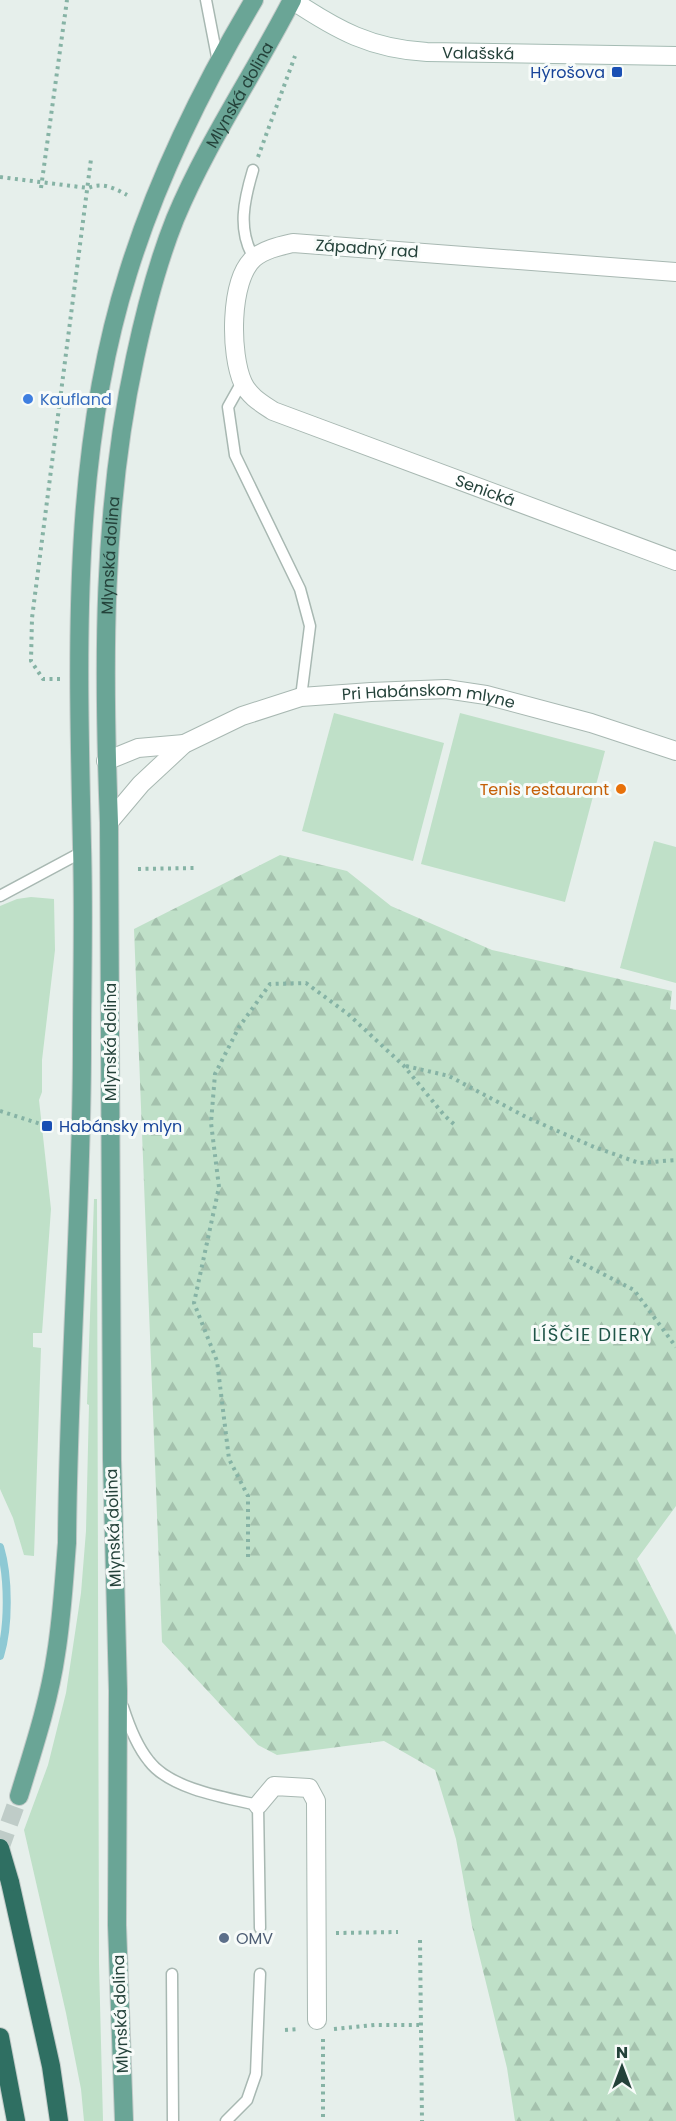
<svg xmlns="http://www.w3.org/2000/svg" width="676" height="2121" font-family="Poppins,sans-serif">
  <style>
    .grass { fill: #bfe0c8 }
    .forest { fill: url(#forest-firs) }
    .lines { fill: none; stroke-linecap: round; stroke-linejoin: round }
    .stream { stroke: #8ec9d4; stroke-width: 8 }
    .primary-tunnel { stroke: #bfccc8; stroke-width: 18; stroke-dasharray: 18 9; stroke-linecap: butt }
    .lane-casing { stroke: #a8b8b2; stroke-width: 13 }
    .street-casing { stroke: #a8b8b2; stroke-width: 20 }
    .secondary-casing { stroke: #a4bbb3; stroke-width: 20 }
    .primary-casing { stroke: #c2cac8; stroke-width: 20 }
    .highway-casing { stroke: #c2cac8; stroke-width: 20 }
    .path { stroke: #86b3a5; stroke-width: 4; stroke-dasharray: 3 4.5; stroke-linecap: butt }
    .lane { stroke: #fff; stroke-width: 10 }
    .street { stroke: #fff; stroke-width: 18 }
    .secondary { stroke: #fff; stroke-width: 18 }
    .primary { stroke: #6aa596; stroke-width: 18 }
    .highway { stroke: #2f6f62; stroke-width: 18 }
    .highway-bridge-casing { stroke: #c2cac8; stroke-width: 20; stroke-linecap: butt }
    .highway-bridge { stroke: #2f6f62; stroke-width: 18 }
    .transit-dot { fill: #1a4fb4; stroke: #f7fbf9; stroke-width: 2 }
    .shop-dot { fill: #3f7fe0; stroke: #f7fbf9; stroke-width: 2 }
    .food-dot { fill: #e8710a; stroke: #f7fbf9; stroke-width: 2 }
    .service-dot { fill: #5c6f8a; stroke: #f7fbf9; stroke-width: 2 }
    .labels { text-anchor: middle; stroke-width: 6; stroke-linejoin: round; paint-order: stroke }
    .street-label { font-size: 16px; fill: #24423a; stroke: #f7fbf9 }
    .transit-label { font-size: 16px; fill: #164399; stroke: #f7fbf9; text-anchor: end }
    .shop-label { font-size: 16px; fill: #366cbe; stroke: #f7fbf9; text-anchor: start }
    .food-label { font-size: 16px; fill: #c56008; stroke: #f7fbf9; text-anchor: end }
    .service-label { font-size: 16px; fill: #4e5e75; stroke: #f7fbf9; text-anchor: start }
    .neighbourhood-label { font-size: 18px; letter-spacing: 1.5px; fill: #1f5548; stroke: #f7fbf9 }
  </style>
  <defs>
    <pattern id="forest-firs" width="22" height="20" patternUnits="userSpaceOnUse" patternTransform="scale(1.5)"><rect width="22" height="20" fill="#bfe0c8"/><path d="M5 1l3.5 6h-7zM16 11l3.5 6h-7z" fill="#a4c1ad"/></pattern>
  </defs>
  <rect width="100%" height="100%" fill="#e6efeb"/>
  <g class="grass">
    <path d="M 334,713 L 444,743 L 413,861 L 302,831 Z"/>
    <path d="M 460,713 L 605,751 L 565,902 L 421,864 Z"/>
    <path d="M 654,841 L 676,847 L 676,983 L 620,968 Z"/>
    <path d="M 31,897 L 54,899 L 55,950 L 42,1060 L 42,1092 L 39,1100 L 51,1209 L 42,1333 L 33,1333 L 33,1347 L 41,1348 L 34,1556 L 24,1555 L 13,1518 L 0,1489 L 0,906 L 17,899 Z"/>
    <path d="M 94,1199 L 97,1199 L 99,1964 L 103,2121 L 84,2121 L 81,2089 L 66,2013 L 24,1830 L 48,1765 L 66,1693 L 81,1593 L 86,1531 L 89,1405 L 87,1404 Z"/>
  </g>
  <path class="forest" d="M 280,855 L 347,871 L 391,906 L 492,950 L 672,991 L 670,1009 L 676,1010 L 676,1506 L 637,1559 L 676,1635 L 676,2121 L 515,2121 L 507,2068 L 472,1926 L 456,1839 L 435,1770 L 384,1741 L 277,1755 L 258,1745 L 162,1642 L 134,929 Z"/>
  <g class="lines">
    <path class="stream" d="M 0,1547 C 9,1577 9,1627 0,1656"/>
    <path class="primary-tunnel" d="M 0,1849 L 19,1796"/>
    <defs>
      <g id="lane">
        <path d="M 206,0 L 218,62"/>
        <path d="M 253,170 C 244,200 237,230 254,258"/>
        <path d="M 242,382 L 228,407 L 235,455 L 300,589 L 310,626 L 301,697"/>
        <path d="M 0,896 L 82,852"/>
        <path d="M 123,1707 C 129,1726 136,1745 149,1761 C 170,1789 226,1798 258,1805 L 260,1928"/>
        <path d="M 172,1974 L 173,2121"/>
        <path d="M 226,2121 L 247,2100 L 256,2074 L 260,1974"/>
      </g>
      <g id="street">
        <path id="s1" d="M 676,272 L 293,243 C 280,246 265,249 254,258 C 229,280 230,355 243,383 C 249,396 261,403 273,411 L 676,561"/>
        <path d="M 106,761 L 138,748 L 184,744"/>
        <path id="s2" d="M 109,822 L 141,784 L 184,744 L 242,716 L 301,697 L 371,692 L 446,689 L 486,695 L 591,723 L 676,751"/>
        <path d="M 258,1805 L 274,1786 L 309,1788 L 316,1801 L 317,2020"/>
      </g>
      <g id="secondary">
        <path id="s3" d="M 292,0 C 337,30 371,49 427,52 L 676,56"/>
      </g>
      <g id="primary">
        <path d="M 19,1796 C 33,1750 49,1702 56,1654 C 62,1617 64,1580 67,1543 C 68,1377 82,1211 82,1045 C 82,979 84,913 82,847 C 78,656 70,457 128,273 C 157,179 204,84 254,0"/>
        <path id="s4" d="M 124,2121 L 117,1925 L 118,1691 L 112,1460 L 109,822 C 103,667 102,510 135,358 C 145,311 157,264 175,219 C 207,142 254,74 292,0"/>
      </g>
      <g id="highway">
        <path d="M 10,1882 L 51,2066 L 59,2121"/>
        <path d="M 0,2037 L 16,2121"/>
      </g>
    </defs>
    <use href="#lane" class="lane-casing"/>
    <use href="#street" class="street-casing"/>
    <use href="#secondary" class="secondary-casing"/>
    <use href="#primary" class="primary-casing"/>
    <use href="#highway" class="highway-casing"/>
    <g class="path">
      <path d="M 258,157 L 295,56"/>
      <path d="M 0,177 L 88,188 C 103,182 114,188 127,195"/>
      <path d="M 41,188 L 67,0"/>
      <path d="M 60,679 L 43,679 L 31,661 L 32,618 L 91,159"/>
      <path d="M 138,869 L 195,868"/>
      <path d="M 406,1066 L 449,1076 L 526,1117 L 594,1147 L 639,1163 L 676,1160"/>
      <path d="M 0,1111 L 47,1126"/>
      <path d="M 570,1257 L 634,1290 L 676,1347"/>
      <path d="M 248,1557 L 248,1496 L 229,1459 L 217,1361 L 194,1303 L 219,1187 L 211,1123 L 215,1074 L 239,1027 L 270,984 L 306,983 L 348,1014 L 404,1066 L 444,1115 L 457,1127"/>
      <path d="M 336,1933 L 398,1932"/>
      <path d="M 420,1940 L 422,2121"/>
      <path d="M 334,2029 L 375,2025 L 419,2025"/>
      <path d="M 285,2030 L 299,2029"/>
      <path d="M 323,2039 L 323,2121"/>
    </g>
    <use href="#lane" class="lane"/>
    <use href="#street" class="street"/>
    <use href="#secondary" class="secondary"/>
    <use href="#primary" class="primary"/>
    <use href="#highway" class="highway"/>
    <defs>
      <path id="highway-bridge" d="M 0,1848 L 10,1882"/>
    </defs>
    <use href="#highway-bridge" class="highway-bridge-casing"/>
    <use href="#highway-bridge" class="highway-bridge"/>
  </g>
  <g class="transit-dot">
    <rect x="611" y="66" width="12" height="12" rx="3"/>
    <rect x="41" y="1120" width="12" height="12" rx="3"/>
  </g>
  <circle class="shop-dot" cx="28" cy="399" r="6"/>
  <circle class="food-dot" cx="621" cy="789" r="6"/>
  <circle class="service-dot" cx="224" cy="1938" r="6"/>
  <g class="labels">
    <g class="street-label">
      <text dy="6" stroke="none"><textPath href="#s3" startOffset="198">Valašská</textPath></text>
      <text dy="6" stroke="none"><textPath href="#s4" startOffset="2050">Mlynská dolina</textPath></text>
      <text transform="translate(367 248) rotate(4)" y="6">Západný rad</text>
      <text dy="6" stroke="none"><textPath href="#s1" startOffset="825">Senická</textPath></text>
      <text dy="6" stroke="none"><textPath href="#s4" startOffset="1566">Mlynská dolina</textPath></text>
      <text dy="6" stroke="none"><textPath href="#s2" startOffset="363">Pri Habánskom mlyne</textPath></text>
      <text transform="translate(110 1042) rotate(-90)" y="6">Mlynská dolina</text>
      <text transform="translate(113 1528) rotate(-92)" y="6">Mlynská dolina</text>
      <text transform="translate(120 2014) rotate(-92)" y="6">Mlynská dolina</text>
    </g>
    <g class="transit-label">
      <text x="605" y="78">Hýrošova</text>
      <text x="59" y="1132" text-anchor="start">Habánsky mlyn</text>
    </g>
    <g class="shop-label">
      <text x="40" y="405">Kaufland</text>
    </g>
    <g class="food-label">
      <text x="609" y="795">Tenis restaurant</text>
    </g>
    <g class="service-label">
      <text x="236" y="1944">OMV</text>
    </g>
    <g class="neighbourhood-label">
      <text x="593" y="1341">LÍŠČIE DIERY</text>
    </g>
  </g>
  <g transform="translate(622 2067)" stroke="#f7fbf9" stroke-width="4.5" paint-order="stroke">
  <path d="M0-4.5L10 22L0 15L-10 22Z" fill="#24423a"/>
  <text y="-9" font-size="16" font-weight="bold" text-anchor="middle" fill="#24423a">N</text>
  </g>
</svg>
